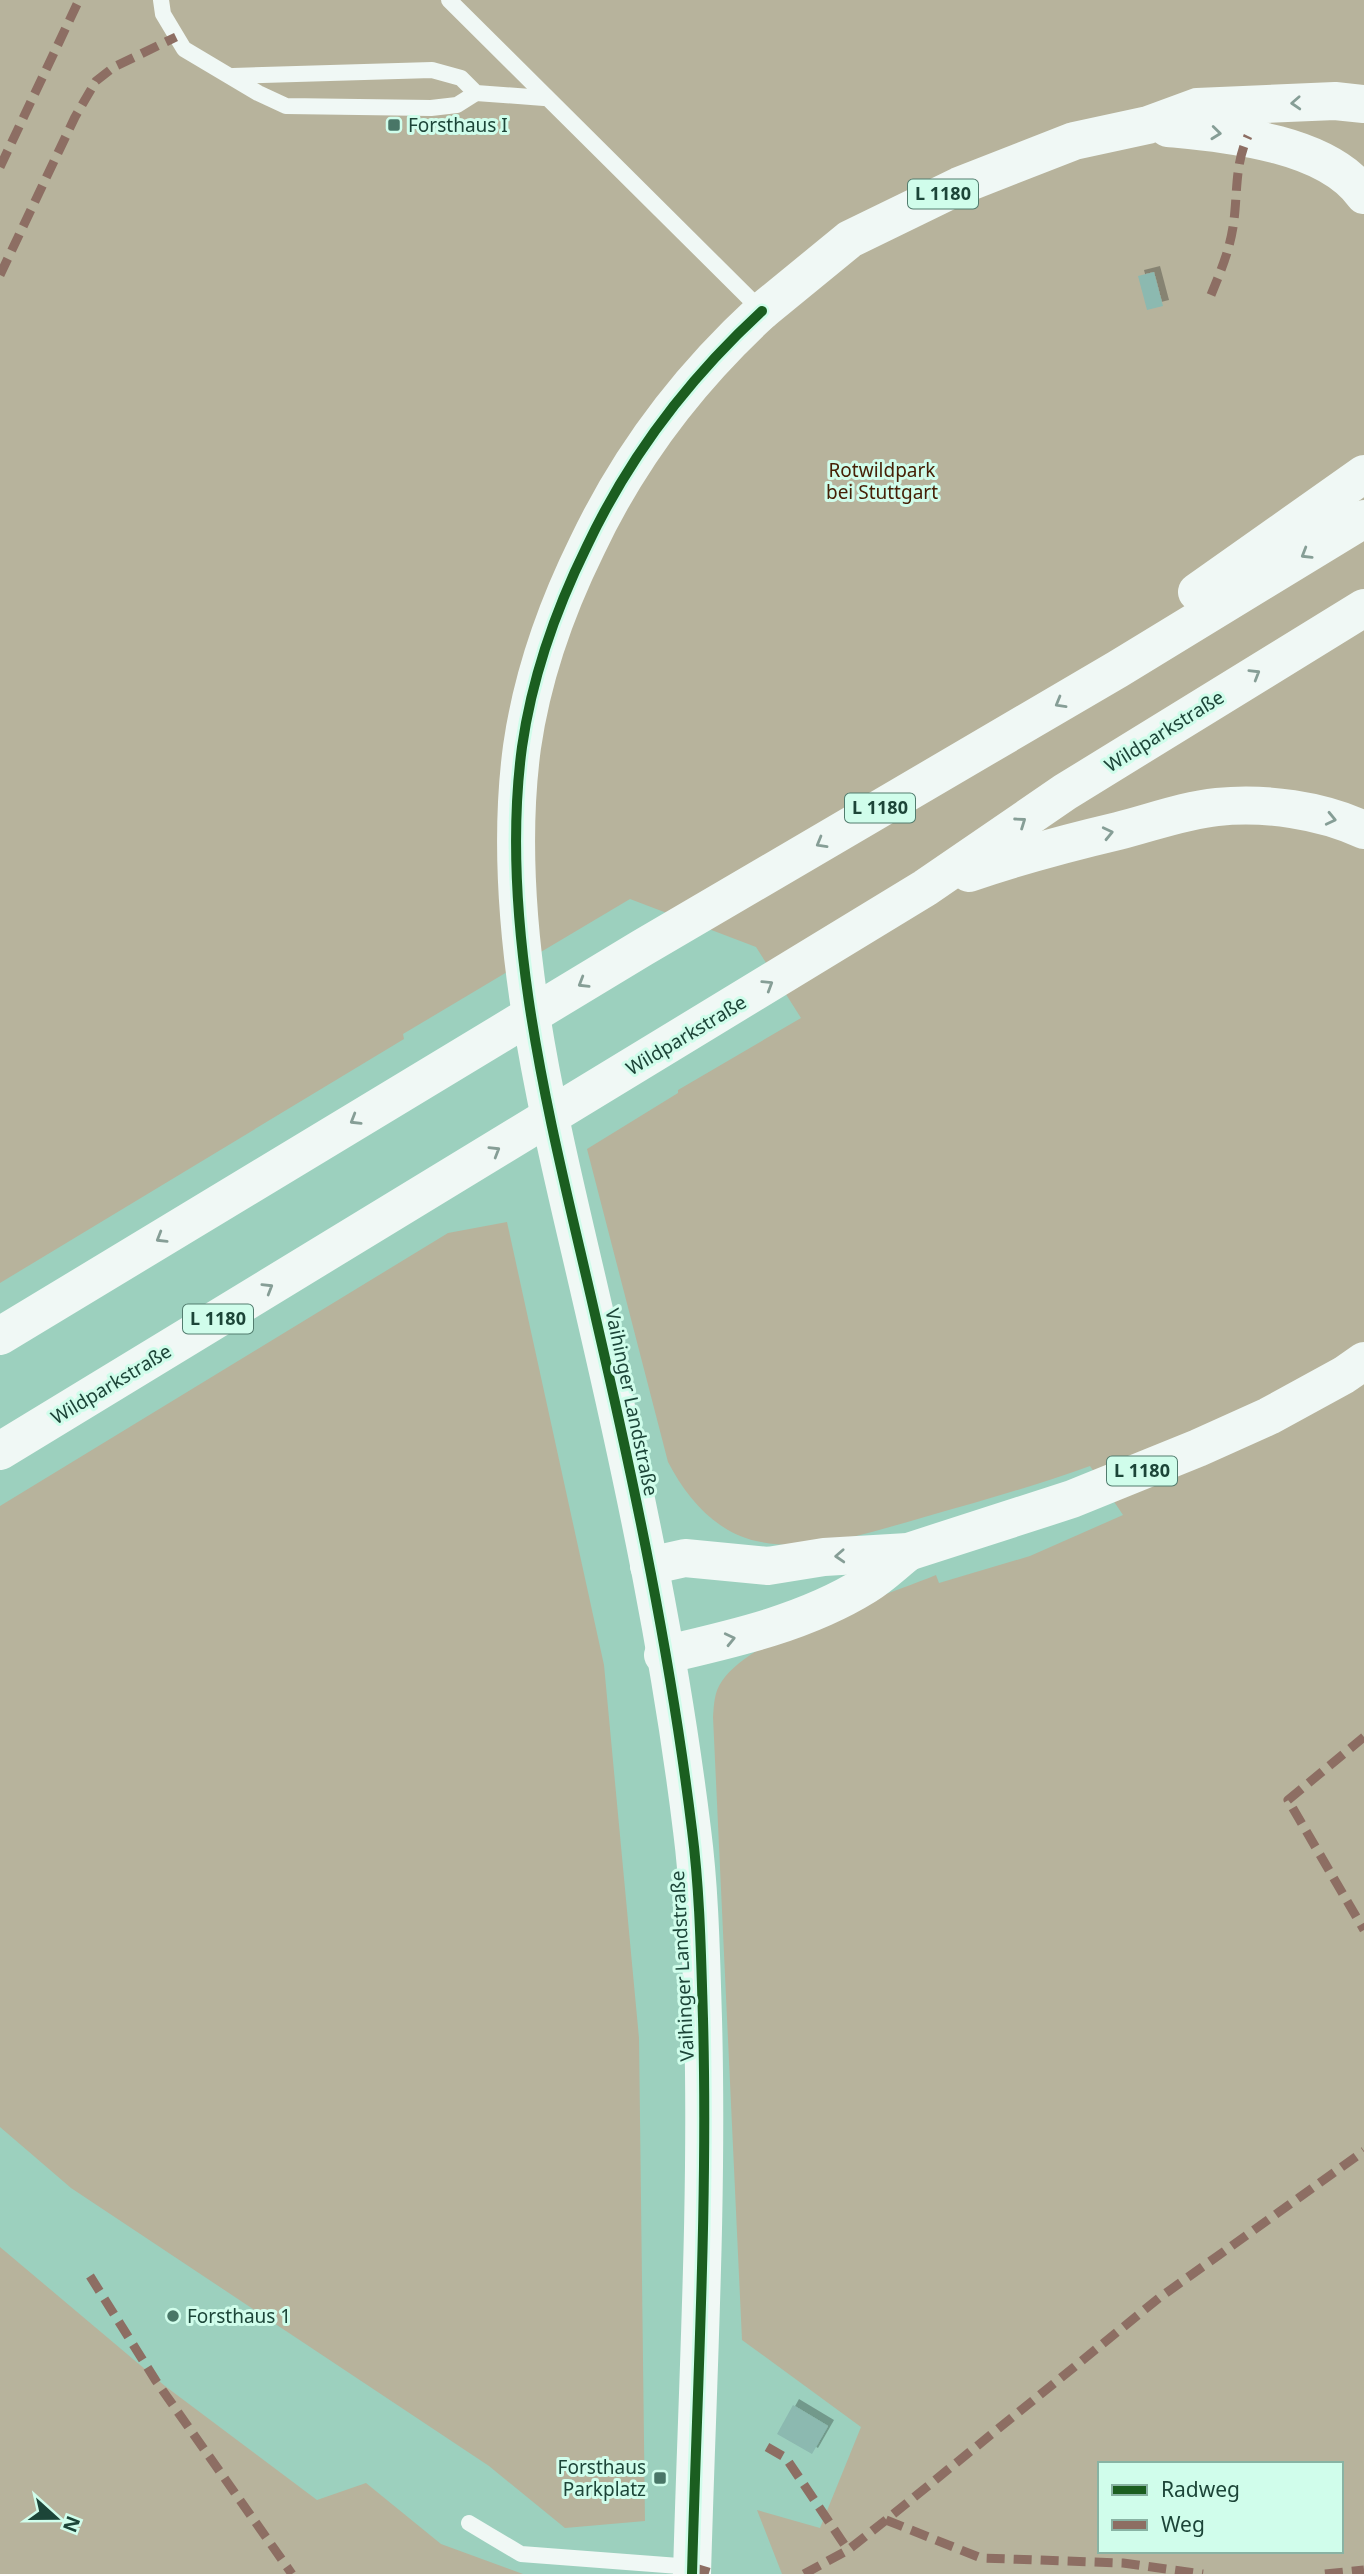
<svg xmlns="http://www.w3.org/2000/svg" width="1364" height="2574" font-family="'Noto Sans',sans-serif">
  <style>
    .green { fill: #b7b39c; fill-rule: evenodd }
    .building { fill: #8cb9b0; filter: url(#shadow) }
    .lines { fill: none; stroke-linecap: round; stroke-linejoin: round }
    .lane { stroke: #f0f8f5; stroke-width: 16 }
    .secondary { stroke: #f0f8f5; stroke-width: 38 }
    .highway { stroke: #f0f8f5; stroke-width: 38 }
    .quiet { stroke: #8d6e63; stroke-width: 9; stroke-dasharray: 18 9; stroke-linecap: butt }
    .cycleway-casing { stroke: #d0fdeb; stroke-width: 15 }
    .cycleway { stroke: #1b5e20; stroke-width: 10 }
    .oneway { stroke: #869e96 }
    .poi-dot { fill: #497667; stroke: #d0fdeb; stroke-width: 2.5 }
    .labels { text-anchor: middle; stroke-width: 6; stroke-linejoin: round; paint-order: stroke }
    .shield { fill: #d0fdeb; stroke: #527c6e; stroke-width: 2 }
    .shield-label { font-size: 18px; font-weight: bold; fill: #1c4538 }
    .poi-label { font-size: 19px; fill: #1c4538; stroke: #d0fdeb; text-anchor: start }
    .park-label { font-size: 19px; fill: #472007; stroke: #d0fdeb }
    .street-label { font-size: 19px; fill: #1c4538; stroke: #d0fdeb }
  </style>
  <defs>
    <filter id="shadow"><feDropShadow dx="6" dy="-6" stdDeviation="0" flood-color="#0004"/></filter>
  </defs>
  <rect width="100%" height="100%" fill="#9cd0be"/>
  <g class="green">
    <path d="M 0,0 L 1364,0 L 1364,2574 L 782,2574 L 757,2510 L 820,2528 L 861,2427 L 742,2340 L 713,1717 C 714,1705 714,1692 722,1681 C 752,1636 883,1597 936,1575 L 939,1583 L 1030,1556 L 1123,1515 L 1090,1466 C 1037,1485 982,1501 928,1516 C 874,1531 813,1554 756,1541 C 714,1531 687,1498 668,1462 L 587,1149 L 678,1093 L 678,1090 L 801,1018 L 756,947 L 630,899 L 403,1034 L 404,1039 L 0,1283 ZM 1100,2464 L 1341,2464 L 1341,2551 L 1100,2551 Z"/>
    <path d="M 507,1222 L 604,1665 L 639,2038 L 645,2521 L 565,2528 L 489,2466 L 71,2188 L 0,2127 L 0,1506 L 448,1233 Z"/>
    <path d="M 0,2247 L 165,2386 L 317,2500 L 366,2483 L 441,2544 L 523,2574 L 0,2574 Z"/>
  </g>
  <g class="building">
    <path d="M 1154,272 L 1163,306 L 1147,310 L 1138,276 Z"/>
    <path d="M 793,2405 L 828,2426 L 812,2454 L 777,2434 Z"/>
  </g>
  <g class="lines">
    <g class="lane">
      <path d="M 161,0 L 163,14 L 184,49 L 258,93 L 286,106 L 431,108 L 457,105 L 476,93"/>
      <path d="M 449,0 L 762,311"/>
      <path d="M 233,76 L 432,70 L 461,78 L 476,93 L 544,98"/>
      <path d="M 469,2523 L 521,2554 L 692,2567"/>
    </g>
    <path class="secondary" d="M 692,2574 C 697,2389 708,2204 703,2019 C 701,1956 700,1892 692,1830 C 671,1658 635,1487 596,1319 C 555,1138 497,933 522,747 C 532,677 556,609 587,546 C 630,455 688,379 762,311"/>
    <g class="highway">
      <path d="M 1168,128 C 1227,134 1326,142 1364,195"/>
      <path d="M 762,311 L 850,239 L 959,186 L 1074,141 L 1148,125 L 1197,107 L 1335,101 L 1364,104"/>
      <path d="M 1197,592 L 1364,474"/>
      <path d="M 969,873 C 1019,856 1067,843 1118,831 C 1150,823 1185,810 1217,807 C 1265,802 1321,810 1364,830"/>
      <path d="M 0,1336 L 642,948 L 1118,669 L 1364,519"/>
      <path d="M 0,1451 L 925,888 L 1065,792 L 1364,608"/>
      <path d="M 649,1566 L 685,1558 L 768,1566 L 824,1557 L 908,1552 L 1072,1499 L 1198,1448 L 1269,1416 L 1344,1375 L 1364,1361"/>
      <path d="M 663,1655 C 732,1639 805,1623 866,1585 C 881,1576 894,1563 908,1552"/>
    </g>
    <g class="quiet">
      <path d="M 0,167 L 79,0"/>
      <path d="M 0,275 L 75,117 L 96,81 L 114,67 L 176,37"/>
      <path d="M 1211,295 C 1220,273 1229,252 1233,227 C 1238,196 1234,166 1248,136"/>
      <path d="M 1364,1737 L 1288,1800 L 1364,1930"/>
      <path d="M 90,2276 L 156,2381 L 292,2574"/>
      <path d="M 767,2447 L 786,2458 L 848,2550"/>
      <path d="M 886,2520 L 981,2558 L 1123,2563 L 1203,2574"/>
      <path d="M 692,2567 L 715,2574"/>
      <path d="M 804,2574 L 848,2550 L 886,2520 L 1159,2298 L 1364,2151"/>
      <path d="M 1325,2574 L 1364,2570"/>
    </g>
    <defs>
      <path id="cycleway" d="M 692,2574 C 697,2389 708,2204 703,2019 C 701,1956 700,1892 692,1830 C 671,1658 635,1487 596,1319 C 555,1138 497,933 522,747 C 532,677 556,609 587,546 C 630,455 688,379 762,311"/>
    </defs>
    <use href="#cycleway" class="cycleway-casing"/>
    <use href="#cycleway" class="cycleway"/>
  </g>
  <defs><path id="oneway-chevron" d="M-2-3.5L2.5 0L-2 3.5" fill="none" stroke-width="1.6" stroke-linecap="round" stroke-linejoin="round" transform="scale(1.75)"/></defs>
  <g class="oneway">
    <use href="#oneway-chevron" transform="translate(1296 103) rotate(177)"/>
    <use href="#oneway-chevron" transform="translate(1216 133) rotate(6)"/>
    <use href="#oneway-chevron" transform="translate(1306 554) rotate(149)"/>
    <use href="#oneway-chevron" transform="translate(1255 674) rotate(-31)"/>
    <use href="#oneway-chevron" transform="translate(1060 703) rotate(150)"/>
    <use href="#oneway-chevron" transform="translate(1331 819) rotate(13)"/>
    <use href="#oneway-chevron" transform="translate(1021 822) rotate(-35)"/>
    <use href="#oneway-chevron" transform="translate(1108 833) rotate(-13)"/>
    <use href="#oneway-chevron" transform="translate(821 843) rotate(150)"/>
    <use href="#oneway-chevron" transform="translate(583 983) rotate(149)"/>
    <use href="#oneway-chevron" transform="translate(768 985) rotate(-32)"/>
    <use href="#oneway-chevron" transform="translate(355 1120) rotate(149)"/>
    <use href="#oneway-chevron" transform="translate(495 1151) rotate(-31)"/>
    <use href="#oneway-chevron" transform="translate(161 1238) rotate(149)"/>
    <use href="#oneway-chevron" transform="translate(268 1288) rotate(-31)"/>
    <use href="#oneway-chevron" transform="translate(840 1556) rotate(177)"/>
    <use href="#oneway-chevron" transform="translate(730 1639) rotate(-13)"/>
  </g>
  <g class="poi-dot">
    <rect x="387" y="118" width="14" height="14" rx="3.5"/>
    <circle cx="173" cy="2316" r="7"/>
    <rect x="653" y="2471" width="14" height="14" rx="3.5"/>
  </g>
  <g class="labels">
    <g class="shield">
      <rect x="908" y="179.5" width="70" height="29" rx="5"/>
      <rect x="845" y="793.5" width="70" height="29" rx="5"/>
      <rect x="183" y="1304.5" width="70" height="29" rx="5"/>
      <rect x="1107" y="1456.5" width="70" height="29" rx="5"/>
    </g>
    <g class="shield-label">
      <text x="943" y="200">L 1180</text>
      <text x="880" y="814">L 1180</text>
      <text x="218" y="1325">L 1180</text>
      <text x="1142" y="1477">L 1180</text>
    </g>
    <g class="poi-label">
      <text x="408" y="132">Forsthaus I</text>
      <text x="187" y="2323">Forsthaus 1</text>
      <text x="646" y="2474" text-anchor="end">Forsthaus<tspan x="646" dy="22">Parkplatz</tspan></text>
    </g>
    <g class="park-label">
      <text x="882" y="477">Rotwildpark<tspan x="882" dy="22">bei Stuttgart</tspan></text>
    </g>
    <g class="street-label">
      <text transform="translate(1164 731) rotate(-32)" y="7">Wildparkstraße</text>
      <text transform="translate(686 1035) rotate(-31)" y="7">Wildparkstraße</text>
      <text transform="translate(111 1384) rotate(-31)" y="7">Wildparkstraße</text>
      <text transform="translate(632 1402) rotate(78)" y="7">Vaihinger Landstraße</text>
      <text transform="translate(682 1966) rotate(-93)" y="7">Vaihinger Landstraße</text>
    </g>
  </g>
  <rect x="1098" y="2462" width="245" height="91" fill="#d0fdeb" stroke="#88b3a3" stroke-width="2"/>
  <rect x="1112" y="2485" width="35" height="10" fill="#1b5e20" stroke="#88b3a3" stroke-width="2"/>
  <text x="1161" y="2497" font-size="21" fill="#1c4538">Radweg</text>
  <rect x="1112" y="2520" width="35" height="10" fill="#8d6e63" stroke="#88b3a3" stroke-width="2"/>
  <text x="1161" y="2532" font-size="21" fill="#1c4538">Weg</text>
  <g transform="translate(56 2518) rotate(111)" stroke="#d0fdeb" stroke-width="5" paint-order="stroke">
  <path d="M0-5L12 26L0 18L-12 26Z" fill="#1c4538"/>
  <text y="-10" font-size="19" font-weight="bold" text-anchor="middle" fill="#1c4538">N</text>
  </g>
</svg>
